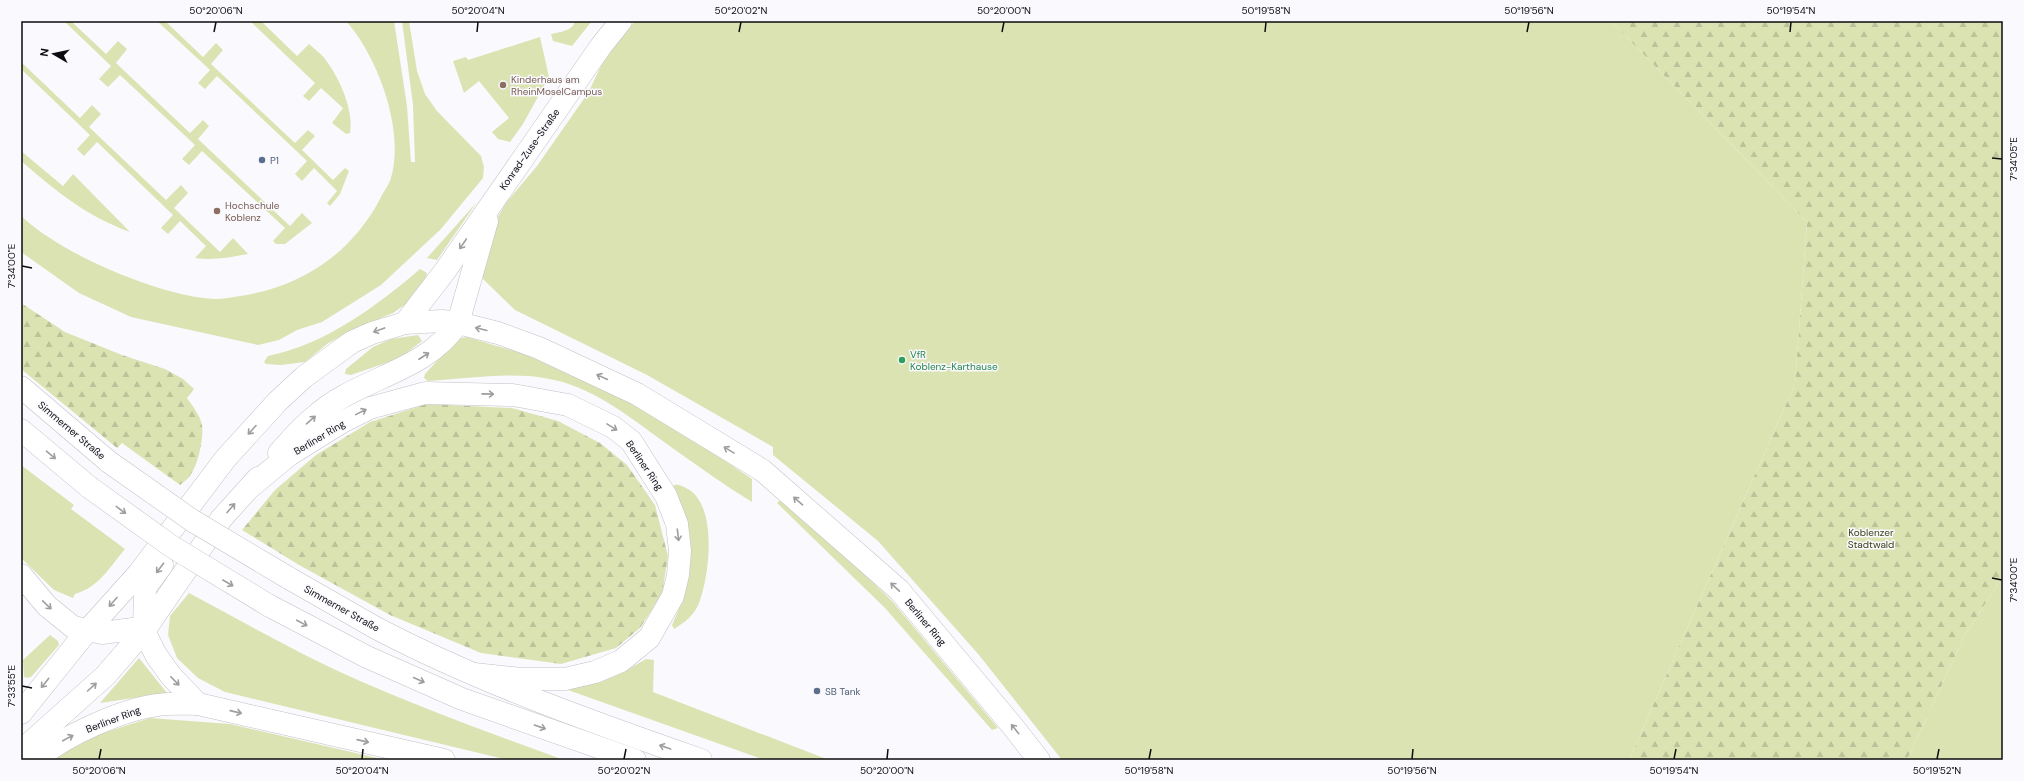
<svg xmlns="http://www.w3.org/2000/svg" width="2024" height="781" font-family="'DM Sans',sans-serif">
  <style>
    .green { fill: #dce3b3 }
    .forest { fill: url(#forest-firs) }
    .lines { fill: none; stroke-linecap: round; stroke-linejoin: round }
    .minor-casing { stroke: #c2c1c6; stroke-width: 23 }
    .tertiary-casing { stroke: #c2c1c6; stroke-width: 23 }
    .minor { stroke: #fff; stroke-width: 22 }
    .tertiary { stroke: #fff; stroke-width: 22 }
    .tertiary-bridge-casing { stroke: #c2c1c6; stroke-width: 23; stroke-linecap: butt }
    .tertiary-bridge { stroke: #fff; stroke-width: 22 }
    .oneway { stroke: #9e9e9f }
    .ticks { fill: none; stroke: #0c0c0e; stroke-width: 1.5 }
    .education-dot { fill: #8d6e63; stroke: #faf9fe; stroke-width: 1.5 }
    .service-dot { fill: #5c6f8a; stroke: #faf9fe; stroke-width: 1.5 }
    .leisure-dot { fill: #2e9e5b; stroke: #faf9fe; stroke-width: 1.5 }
    .labels { text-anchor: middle; stroke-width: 3; stroke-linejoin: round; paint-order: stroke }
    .education-label { font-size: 10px; fill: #785e54; stroke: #faf9fe; text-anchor: start }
    .street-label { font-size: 10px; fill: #0c0c0e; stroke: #faf9fe }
    .service-label { font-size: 10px; fill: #4e5e75; stroke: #faf9fe; text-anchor: start }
    .leisure-label { font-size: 10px; fill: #27864d; stroke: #faf9fe; text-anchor: start }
    .park-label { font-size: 10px; fill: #3b3f15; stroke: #faf9fe }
    .neatline { fill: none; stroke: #0c0c0e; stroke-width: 1.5 }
    .ticks-label { font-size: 10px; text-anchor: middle; fill: #0c0c0e }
  </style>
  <defs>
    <pattern id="forest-firs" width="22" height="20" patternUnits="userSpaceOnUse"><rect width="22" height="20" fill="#dce3b3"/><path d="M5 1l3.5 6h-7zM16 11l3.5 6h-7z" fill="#bcc299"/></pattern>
  </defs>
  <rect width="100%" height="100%" fill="#faf9fe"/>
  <g class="green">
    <path d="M 64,21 L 71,21 L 106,54 L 118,41 L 127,49 L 116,63 L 190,133 L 203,120 L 209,126 L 198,139 L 290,226 L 302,213 L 312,223 L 285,244 L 276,244 L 273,241 L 285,228 L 202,151 L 189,165 L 182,159 L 195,145 L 120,75 L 108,87 L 99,79 L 111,66 Z"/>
    <path d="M 157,21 L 165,21 L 203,57 L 216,43 L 223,50 L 211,64 L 295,143 L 308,130 L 315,136 L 302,150 L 333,180 L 345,168 L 349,171 L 340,194 L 330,206 L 327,203 L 337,191 L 314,168 L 302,181 L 295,174 L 307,161 L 217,76 L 205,89 L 198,83 L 210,70 Z"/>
    <path d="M 250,21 L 261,21 L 297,56 L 309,44 C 314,49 321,53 325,59 C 339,77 354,110 350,133 L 346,134 L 332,123 L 343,108 L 321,88 L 309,101 L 303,96 L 315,83 Z"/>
    <path d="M 346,21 L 394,21 L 407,106 L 411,162 L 415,162 L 413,105 L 402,21 L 409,21 L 417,71 L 425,94 L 437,111 L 481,156 L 484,167 L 483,178 L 441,229 L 381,285 L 322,322 L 297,330 L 279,340 L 258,345 L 131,317 L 79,293 L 21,252 L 21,216 C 30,224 40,232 50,238 C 90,265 168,297 215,299 C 223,299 232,297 240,296 C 301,287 351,254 380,199 C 383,192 389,185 391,178 C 405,130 378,57 346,21 Z"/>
    <path d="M 575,21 L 592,21 L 572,46 L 553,41 L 551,34 C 560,32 573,31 575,21 Z"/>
    <path d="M 635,21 L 1611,21 L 1807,222 L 1795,384 L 1629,760 L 1062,760 L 979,655 L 878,541 L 773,455 L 773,447 L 647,375 L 515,310 L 483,279 L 483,258 L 488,234 L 506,203 L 537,166 L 588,93 L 603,62 Z"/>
    <path d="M 540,37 L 549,77 L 523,124 L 510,142 L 498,139 L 492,132 L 509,118 L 479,81 L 464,93 L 453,61 L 466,57 L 468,60 Z"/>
    <path d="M 21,62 L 80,118 L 92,105 L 101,114 L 89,127 L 166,200 L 181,185 L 188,193 L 174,208 L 220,252 L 233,238 L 248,254 C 230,257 213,261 195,258 L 206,246 L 180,221 L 168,234 L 161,228 L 173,215 L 97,142 L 84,156 L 77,149 L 90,135 L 21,69 Z"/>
    <path d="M 21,151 L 63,186 L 73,174 L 130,232 C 86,216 56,191 21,161 Z"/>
    <path d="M 477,202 L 437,260 L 427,258 Z"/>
    <path d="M 420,269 L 427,273 L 426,279 L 406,304 L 393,313 L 350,331 L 327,344 L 305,362 L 281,365 L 266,364 L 264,362 L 268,356 C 324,345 377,306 420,269 Z"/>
    <path d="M 418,335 L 422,341 L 400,358 L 351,375 L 345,374 L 346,369 L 373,347 L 391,339 Z"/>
    <path d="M 467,337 L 527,355 L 627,401 L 693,439 L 752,479 L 752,502 C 724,485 698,466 671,447 C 633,420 593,385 544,378 C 508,372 465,379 428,381 L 424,378 L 425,374 L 457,339 Z"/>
    <path d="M 21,465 L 74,505 L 71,509 L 125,549 C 109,568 99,587 75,594 L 73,598 L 54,590 L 21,558 Z"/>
    <path d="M 674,485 C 679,484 682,486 686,488 C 718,503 710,575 699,603 C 694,616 685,622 674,629 L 672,625 C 688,590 697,556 686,518 C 683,508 678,498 674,489 Z"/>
    <path d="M 780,500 L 838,549 L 892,601 L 998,728 L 992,730 L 885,608 L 777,503 Z"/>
    <path d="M 2003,576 L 2003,760 L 1907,760 L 1965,635 Z"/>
    <path d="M 189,593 C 245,623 301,655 360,681 C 427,710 495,735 564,760 L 508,760 L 225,692 L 198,678 L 177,658 L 168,635 L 170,616 Z"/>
    <path d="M 50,635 L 58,641 L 59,645 L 31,677 L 27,678 L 24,677 L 23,660 Z"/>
    <path d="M 139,658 L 167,693 L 100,703 Z"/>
    <path d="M 646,659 L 654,660 L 653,692 L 829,760 L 765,760 L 568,690 L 627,670 Z"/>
    <path d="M 150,718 L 230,724 L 386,760 L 50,760 L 78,741 Z"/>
  </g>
  <g class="forest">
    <path d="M 1611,21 L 2003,21 L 2003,576 L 1965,635 L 1907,760 L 1629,760 L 1795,384 L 1807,222 Z"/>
    <path d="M 21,303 L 65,332 L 122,355 L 165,369 L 183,379 L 194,389 L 187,398 C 193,407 200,415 202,425 C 204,437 198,465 191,474 C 189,478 184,482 180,485 L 122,443 L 117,448 L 21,369 Z"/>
    <path d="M 427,404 L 512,408 L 558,421 L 600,443 L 627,465 L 655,505 L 668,556 L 662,594 L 640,628 L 616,648 L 561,664 L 481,653 L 390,615 L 299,565 L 242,530 L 275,490 L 316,455 L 370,422 Z"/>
  </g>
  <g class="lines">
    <defs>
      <g id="minor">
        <path d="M 405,323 L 445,271 L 601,46 L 621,21"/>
        <path d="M 458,323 L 487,221"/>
      </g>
      <g id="tertiary">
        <path d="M 21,387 L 109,462"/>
        <path d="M 21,430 L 89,487"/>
        <path d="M 279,453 C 298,431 319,409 346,395 C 386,373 431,363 458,323"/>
        <path d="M 248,489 L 289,455 L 342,422 L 370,408 L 425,393 L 513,395 L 568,405 L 613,427 L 631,441 L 666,496 L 677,524 L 680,551 L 678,575 L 673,596 L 649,638 L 621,661 L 595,672 L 565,679 L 521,679 L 474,674"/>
        <path d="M 162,565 L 145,588 L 144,631 L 156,655 L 171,676 L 198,704"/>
        <path d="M 21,575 L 47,606 L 73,627 L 102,633 L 133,629 L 144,631"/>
        <path d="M 287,577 C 317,594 346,611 376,628 C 479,682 592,722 701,760"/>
        <path d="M 268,605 L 367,657 L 462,699 L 635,760"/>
        <path d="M 21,713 L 87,631 L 139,573 L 226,458 L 278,401 L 304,377 L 352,342 L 372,333 L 405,323 L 442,321 L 458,323 L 498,333 L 539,348 L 637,394 L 762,470 L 899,590 L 1014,728 L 1039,760"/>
        <path d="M 21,751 L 105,676 L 144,631 L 221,519 L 258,478"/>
        <path d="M 36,760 C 63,736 123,709 158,705 C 171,703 185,704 198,704 L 444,760"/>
      </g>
    </defs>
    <use href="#minor" class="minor-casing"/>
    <use href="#tertiary" class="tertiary-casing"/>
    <use href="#minor" class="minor"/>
    <use href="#tertiary" class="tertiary"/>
    <defs>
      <g id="tertiary-bridge">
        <path d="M 109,462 L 193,521 L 287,577"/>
        <path d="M 89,487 L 171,546 L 268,605"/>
      </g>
    </defs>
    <use href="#tertiary-bridge" class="tertiary-bridge-casing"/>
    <use href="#tertiary-bridge" class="tertiary-bridge"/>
  </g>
  <defs><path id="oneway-shaft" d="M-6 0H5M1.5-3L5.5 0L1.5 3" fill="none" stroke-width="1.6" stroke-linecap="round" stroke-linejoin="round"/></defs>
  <g class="oneway">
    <use href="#oneway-shaft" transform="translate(463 244) rotate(124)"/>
    <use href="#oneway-shaft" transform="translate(481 329) rotate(-166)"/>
    <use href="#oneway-shaft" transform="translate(379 330) rotate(160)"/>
    <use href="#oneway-shaft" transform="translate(424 356) rotate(-33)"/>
    <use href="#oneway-shaft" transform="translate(602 377) rotate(-155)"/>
    <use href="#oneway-shaft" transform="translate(488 394) rotate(1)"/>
    <use href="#oneway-shaft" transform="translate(361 412) rotate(-26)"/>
    <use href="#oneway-shaft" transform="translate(311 420) rotate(-41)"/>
    <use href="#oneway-shaft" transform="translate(612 427) rotate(32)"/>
    <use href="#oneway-shaft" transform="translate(252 430) rotate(132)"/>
    <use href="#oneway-shaft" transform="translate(729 450) rotate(-149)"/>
    <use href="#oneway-shaft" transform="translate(51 455) rotate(40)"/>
    <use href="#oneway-shaft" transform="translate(798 501) rotate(-139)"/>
    <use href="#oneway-shaft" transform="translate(231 508) rotate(-49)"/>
    <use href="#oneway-shaft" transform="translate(121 510) rotate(37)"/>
    <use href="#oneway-shaft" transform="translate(678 535) rotate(83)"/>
    <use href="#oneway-shaft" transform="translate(160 568) rotate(127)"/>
    <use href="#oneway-shaft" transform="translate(228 583) rotate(30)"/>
    <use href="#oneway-shaft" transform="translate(895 587) rotate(-137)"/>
    <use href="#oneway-shaft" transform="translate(113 602) rotate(131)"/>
    <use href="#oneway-shaft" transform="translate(47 605) rotate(44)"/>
    <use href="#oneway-shaft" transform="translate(302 623) rotate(28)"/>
    <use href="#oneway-shaft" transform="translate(419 680) rotate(24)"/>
    <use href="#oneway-shaft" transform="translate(175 681) rotate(46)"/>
    <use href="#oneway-shaft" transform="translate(45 683) rotate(129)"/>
    <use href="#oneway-shaft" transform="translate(92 687) rotate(-42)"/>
    <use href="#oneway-shaft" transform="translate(236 712) rotate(13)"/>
    <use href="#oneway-shaft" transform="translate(540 727) rotate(19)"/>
    <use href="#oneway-shaft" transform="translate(1015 729) rotate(-128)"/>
    <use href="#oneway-shaft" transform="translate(68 738) rotate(-28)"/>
    <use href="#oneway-shaft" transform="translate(363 741) rotate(13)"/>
    <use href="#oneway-shaft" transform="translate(665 747) rotate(-161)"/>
  </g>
  <path class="ticks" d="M 214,32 L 216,22M 477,32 L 478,22M 739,32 L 741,22M 1002,32 L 1004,22M 1265,32 L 1266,22M 1527,32 L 1529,22M 1790,32 L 1791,22M 1992,158 L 2002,159M 22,266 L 32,268M 1992,578 L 2002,580M 22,686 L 32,688M 99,759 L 101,749M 362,759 L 363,749M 624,759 L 626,749M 887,759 L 888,749M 1149,759 L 1151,749M 1412,759 L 1413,749M 1674,759 L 1676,749M 1937,759 L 1939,749"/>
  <g class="education-dot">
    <circle cx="503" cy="85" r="4"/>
    <circle cx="217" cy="211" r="4"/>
  </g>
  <g class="service-dot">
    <circle cx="262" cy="160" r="4"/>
    <circle cx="817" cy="691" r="4"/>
  </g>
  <circle class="leisure-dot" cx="902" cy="360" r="4"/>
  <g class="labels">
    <g class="education-label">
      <text x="511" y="83">Kinderhaus am<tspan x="511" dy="12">RheinMoselCampus</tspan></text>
      <text x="225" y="209">Hochschule<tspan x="225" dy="12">Koblenz</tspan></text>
    </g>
    <g class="street-label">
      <text transform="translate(529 149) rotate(-55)" y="4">Konrad-Zuse-Straße</text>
      <text transform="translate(72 430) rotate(40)" y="4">Simmerner Straße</text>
      <text transform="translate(319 437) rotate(-31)" y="4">Berliner Ring</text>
      <text transform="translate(645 465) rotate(56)" y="4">Berliner Ring</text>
      <text transform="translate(342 608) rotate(29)" y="4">Simmerner Straße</text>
      <text transform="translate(926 622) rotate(50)" y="4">Berliner Ring</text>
      <text transform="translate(113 719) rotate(-21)" y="4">Berliner Ring</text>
    </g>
    <g class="service-label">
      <text x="270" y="164">P1</text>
      <text x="825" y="695">SB Tank</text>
    </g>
    <g class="leisure-label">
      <text x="910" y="358">VfR<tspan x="910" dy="12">Koblenz-Karthause</tspan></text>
    </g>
    <g class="park-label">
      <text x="1871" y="536">Koblenzer<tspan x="1871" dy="12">Stadtwald</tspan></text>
    </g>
  </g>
  <rect width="2024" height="781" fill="none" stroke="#faf9fe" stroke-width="44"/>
  <g transform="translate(54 54) rotate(279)" stroke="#faf9fe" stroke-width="3" paint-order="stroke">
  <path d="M0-3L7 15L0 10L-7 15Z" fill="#0c0c0e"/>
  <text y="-6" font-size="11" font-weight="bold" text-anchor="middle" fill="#0c0c0e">N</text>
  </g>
  <rect x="22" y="22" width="1980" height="737" class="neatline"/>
  <g class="ticks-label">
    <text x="216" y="14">50°20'06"N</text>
    <text x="478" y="14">50°20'04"N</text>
    <text x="741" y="14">50°20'02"N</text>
    <text x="1004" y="14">50°20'00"N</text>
    <text x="1266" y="14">50°19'58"N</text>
    <text x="1529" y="14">50°19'56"N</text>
    <text x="1791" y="14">50°19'54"N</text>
    <text transform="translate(2013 159) rotate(-90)" y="4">7°34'05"E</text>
    <text transform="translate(11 266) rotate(-90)" y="4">7°34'00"E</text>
    <text transform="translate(2013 580) rotate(-90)" y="4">7°34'00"E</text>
    <text transform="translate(11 686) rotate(-90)" y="4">7°33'55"E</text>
    <text x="99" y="774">50°20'06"N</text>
    <text x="362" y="774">50°20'04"N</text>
    <text x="624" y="774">50°20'02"N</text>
    <text x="887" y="774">50°20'00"N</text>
    <text x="1149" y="774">50°19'58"N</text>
    <text x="1412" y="774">50°19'56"N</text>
    <text x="1674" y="774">50°19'54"N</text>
    <text x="1937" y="774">50°19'52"N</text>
  </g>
</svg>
